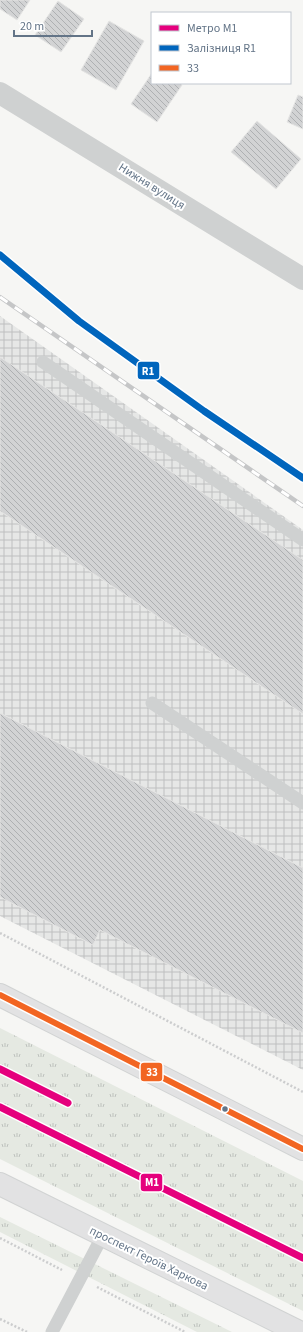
<svg xmlns="http://www.w3.org/2000/svg" width="303" height="1332" font-family="'Source Sans 3',sans-serif">
  <style>
    .industrial { fill: url(#industrial-grid) }
    .grass { fill: url(#grass-tufts) }
    .building { fill: url(#building-back-hatch); stroke: #e5e5e4 }
    .lines { fill: none; stroke-linecap: round; stroke-linejoin: round }
    .primary-casing { stroke: #d1d3d3; stroke-width: 24 }
    .path { stroke: #cccdce; stroke-width: 2.5; stroke-dasharray: 2 2; stroke-linecap: butt }
    .lane { stroke: #cfd1d1; stroke-width: 13 }
    .street { stroke: #cfd1d1; stroke-width: 22 }
    .primary { stroke: #e2e2e3; stroke-width: 22 }
    .rail-casing { stroke: #c5c6c7; stroke-width: 4.5 }
    .rail { stroke: #fff; stroke-width: 3; stroke-dasharray: 9; stroke-linecap: butt }
    .bus-1-casing { stroke: #fff; stroke-width: 9 }
    .bus-1 { stroke: #f26522; stroke-width: 6 }
    .rail-1-casing { stroke: #fff; stroke-width: 10 }
    .rail-1 { stroke: #0065bd; stroke-width: 7 }
    .metro-1-casing { stroke: #fff; stroke-width: 10 }
    .metro-1 { stroke: #e5007d; stroke-width: 7 }
    .bus-dot { fill: #637487; stroke: #fff; stroke-width: 1.5 }
    .labels { text-anchor: middle; stroke-width: 4; stroke-linejoin: round; paint-order: stroke }
    .street-label { font-size: 12px; fill: #637487; stroke: #fff }
    .line-badge { stroke: #fff; stroke-width: 1.5 }
    .badge-label { font-size: 11px; text-anchor: middle; font-weight: bold; fill: #fff }
  </style>
  <defs>
    <pattern id="industrial-grid" width="8" height="8" patternUnits="userSpaceOnUse"><rect width="8" height="8" fill="#e6e7e6"/><path d="M0 4h8M4 0v8" fill="none" stroke="#bec0c0"/></pattern>
    <pattern id="grass-tufts" width="24" height="20" patternUnits="userSpaceOnUse"><rect width="24" height="20" fill="#e5e9e2"/><path d="M3 7l-1-3M5 7V3M7 7l1-3M15 17l-1-3M17 17v-4M19 17l1-3" fill="none" stroke="#bdc1bd"/></pattern>
    <pattern id="building-back-hatch" width="6" height="6" patternUnits="userSpaceOnUse"><rect width="6" height="6" fill="#d2d3d4"/><path d="M-1 5l2 2M0 0l6 6M5-1l2 2" fill="none" stroke="#aeb0b2"/></pattern>
  </defs>
  <rect width="100%" height="100%" fill="#f6f6f4"/>
  <path class="industrial" d="M 0,316 L 303,530 L 303,1070 L 0,916 Z"/>
  <g class="grass">
    <path d="M 0,1028 L 303,1181 L 303,1311 L 0,1159 Z"/>
    <path d="M 0,1217 L 232,1332 L 197,1332 L 0,1232 Z"/>
  </g>
  <g class="building">
    <path d="M 0,0 L 30,0 L 17,20 L 0,9 Z"/>
    <path d="M 58,1 L 84,19 L 61,52 L 35,35 Z"/>
    <path d="M 109,21 L 144,41 L 116,90 L 81,70 Z"/>
    <path d="M 152,73 L 152,83 L 179,83 L 182,85 L 157,122 L 131,104 Z"/>
    <path d="M 298,95 L 303,97 L 303,129 L 287,122 Z"/>
    <path d="M 257,121 L 301,159 L 276,189 L 231,152 Z"/>
    <path d="M 0,357 L 303,560 L 303,714 L 0,511 Z"/>
    <path d="M 0,713 L 303,868 L 303,1033 L 100,930 L 93,945 L 0,897 Z"/>
  </g>
  <g class="lines">
    <defs>
      <g id="primary">
        <path d="M 0,995 L 303,1149"/>
        <path d="M 0,1184 L 299,1332"/>
      </g>
    </defs>
    <use href="#primary" class="primary-casing"/>
    <g class="path">
      <path d="M 0,933 L 303,1092"/>
      <path d="M 0,1238 L 62,1270"/>
      <path d="M 97,1287 L 185,1332"/>
      <path d="M 0,1319 L 27,1332"/>
    </g>
    <g class="lane">
      <path d="M 43,362 L 303,540"/>
      <path d="M 152,703 L 303,803"/>
      <path d="M 52,1332 L 103,1235"/>
    </g>
    <path class="street" d="M 0,93 L 303,279"/>
    <use href="#primary" class="primary"/>
    <defs>
      <g id="rail">
        <path d="M 0,255 L 79,321 L 204,411 L 303,478"/>
        <path d="M 0,297 L 303,506"/>
      </g>
    </defs>
    <use href="#rail" class="rail-casing"/>
    <use href="#rail" class="rail"/>
    <defs>
      <path id="bus-1" d="M 0,995 L 303,1149"/>
    </defs>
    <use href="#bus-1" class="bus-1-casing"/>
    <use href="#bus-1" class="bus-1"/>
    <defs>
      <path id="rail-1" d="M 0,255 L 79,321 L 204,411 L 303,478"/>
    </defs>
    <use href="#rail-1" class="rail-1-casing"/>
    <use href="#rail-1" class="rail-1"/>
    <defs>
      <g id="metro-1">
        <path d="M 0,1069 L 68,1103"/>
        <path d="M 0,1107 L 303,1258"/>
      </g>
    </defs>
    <use href="#metro-1" class="metro-1-casing"/>
    <use href="#metro-1" class="metro-1"/>
  </g>
  <circle class="bus-dot" cx="225" cy="1109" r="3.5"/>
  <g class="labels">
    <g class="street-label">
      <text transform="translate(152 186) rotate(32)" y="4">Нижня вулиця</text>
      <text transform="translate(149 1258) rotate(26)" y="4">проспект Героїв Харкова</text>
    </g>
  </g>
  <g class="line-badge">
    <rect x="137" y="361" width="23" height="19" rx="4" fill="#0065bd"/>
    <rect x="140" y="1062" width="23" height="20" rx="4" fill="#f26522"/>
    <rect x="140" y="1173" width="23" height="19" rx="4" fill="#e5007d"/>
  </g>
  <g class="badge-label">
    <text x="148" y="375">R1</text>
    <text x="152" y="1076">33</text>
    <text x="152" y="1186">M1</text>
  </g>
  <rect x="151" y="12" width="140" height="72" fill="#ffffff" stroke="#c1c7cf"/>
  <rect x="159" y="25" width="20" height="6" fill="#e5007d" stroke="#c1c7cf"/>
  <text x="187" y="32" font-size="12" fill="#637487">Метро M1</text>
  <rect x="159" y="45" width="20" height="6" fill="#0065bd" stroke="#c1c7cf"/>
  <text x="187" y="52" font-size="12" fill="#637487">Залізниця R1</text>
  <rect x="159" y="65" width="20" height="6" fill="#f26522" stroke="#c1c7cf"/>
  <text x="187" y="72" font-size="12" fill="#637487">33</text>
  <path d="M14 30v6h78v-6" fill="none" stroke="#637487" stroke-width="2"/>
  <text x="20" y="30" font-size="12" fill="#637487" stroke="#ffffff" stroke-width="3" paint-order="stroke">20 m</text>
</svg>
